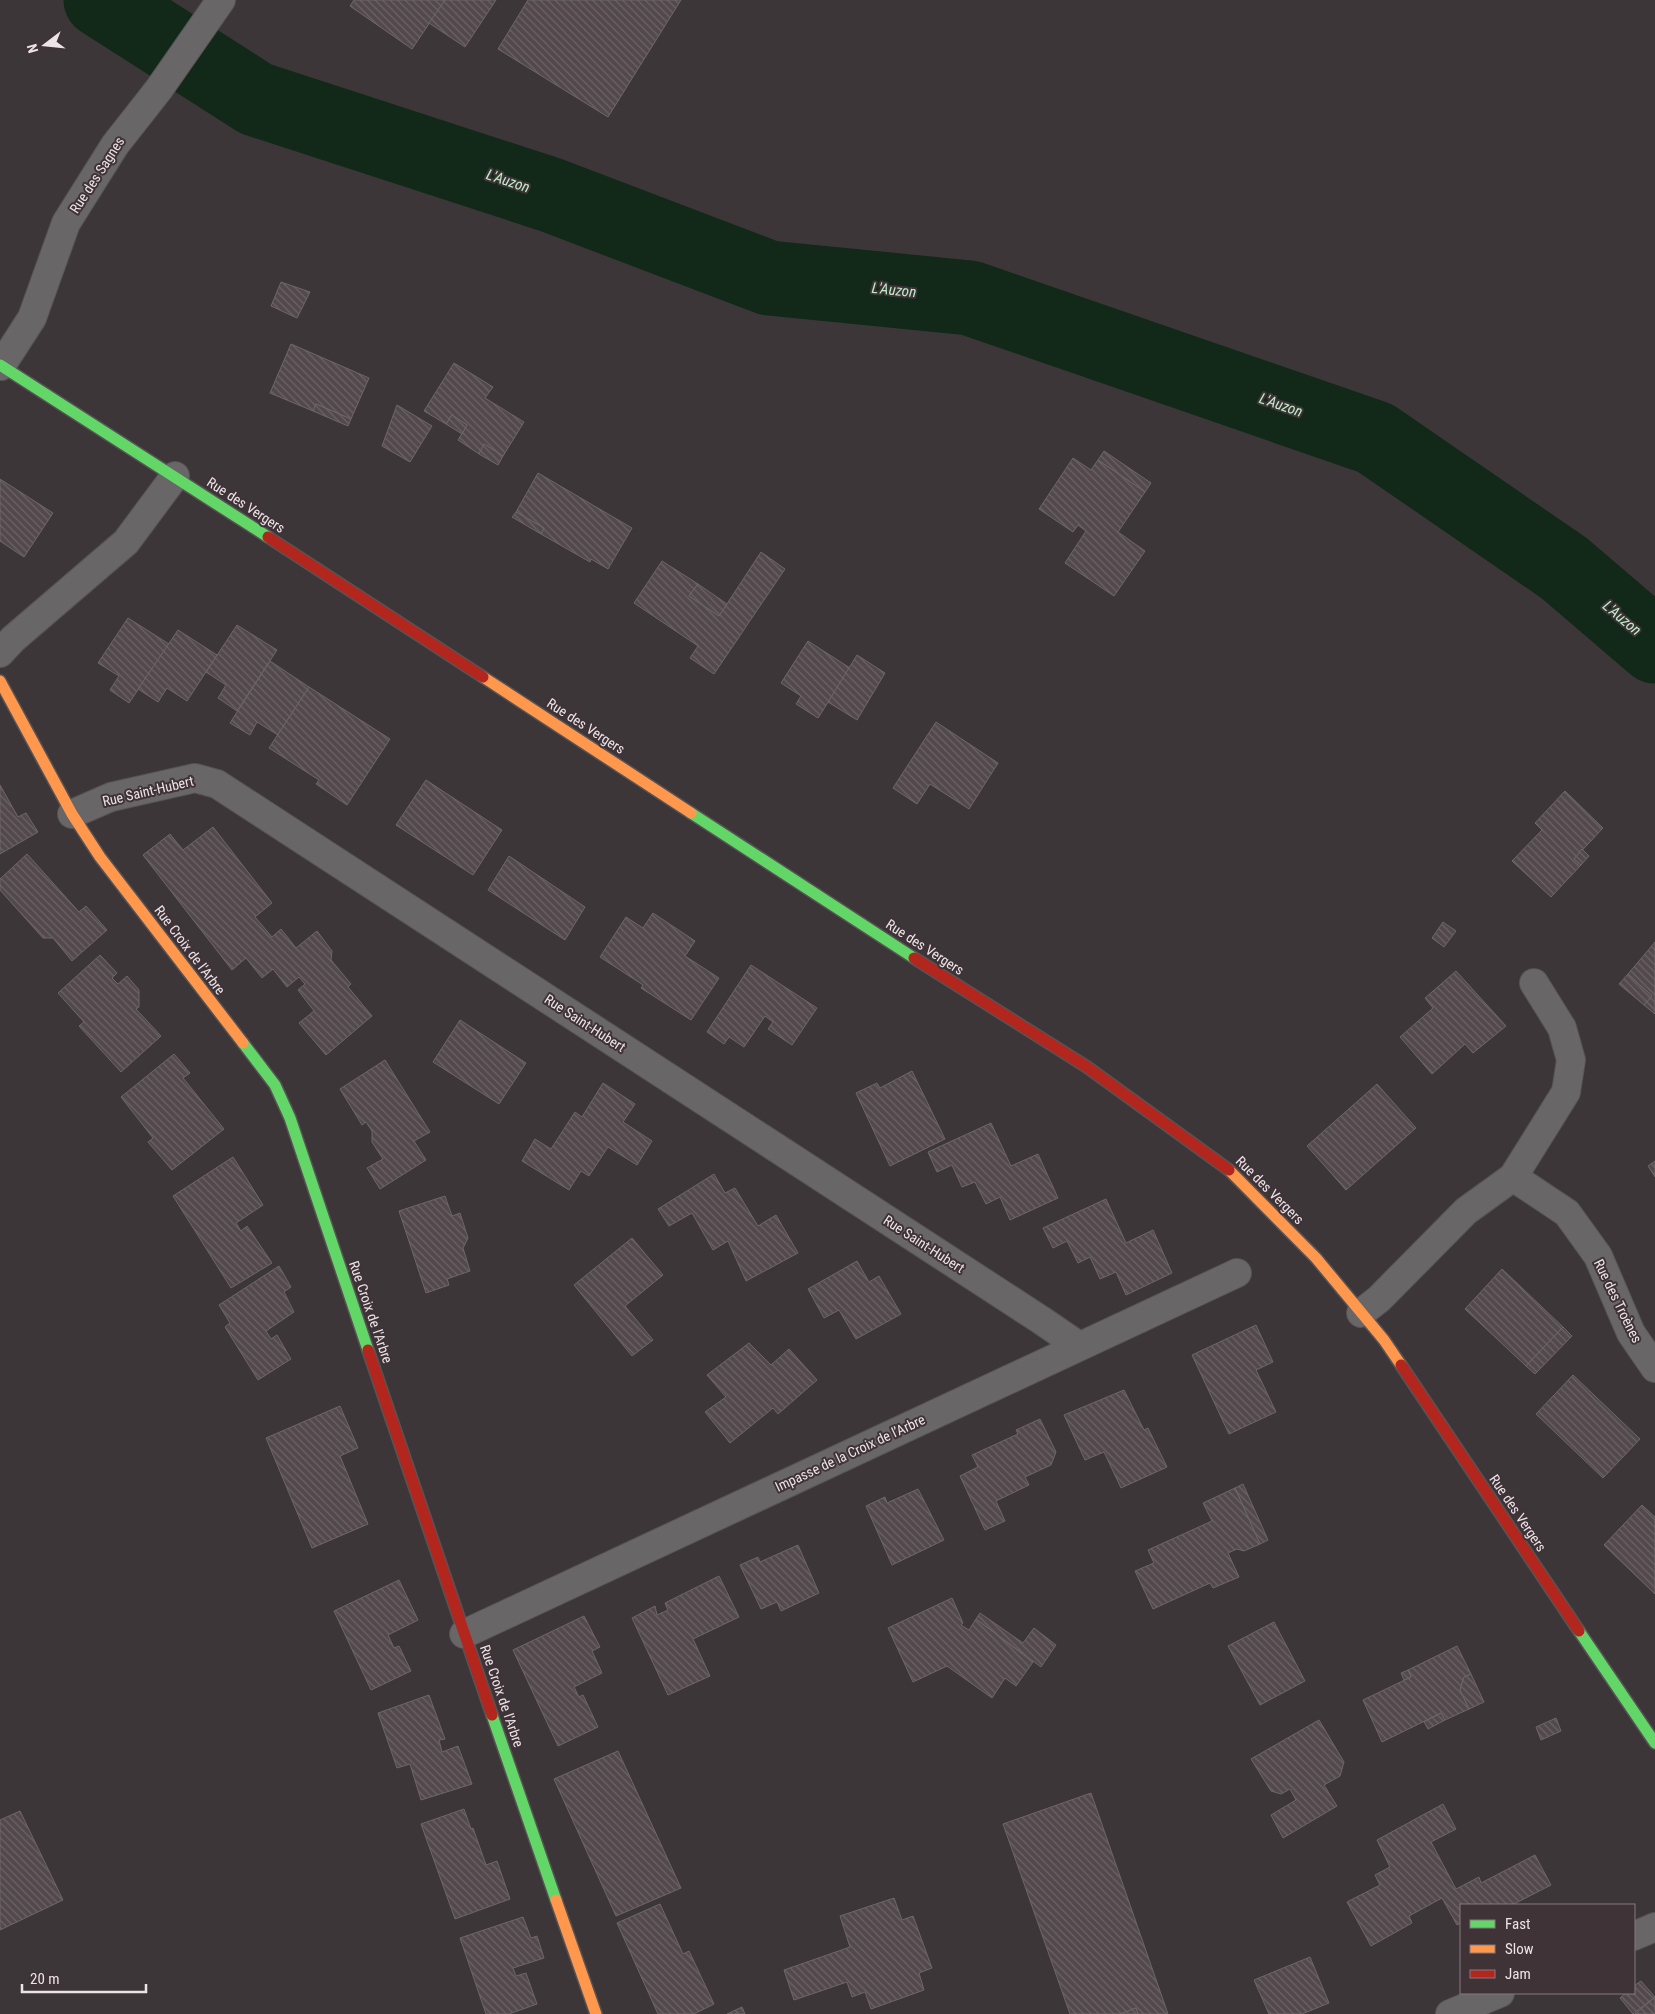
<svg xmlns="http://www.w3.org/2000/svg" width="1655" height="2014" font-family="'Roboto Condensed',sans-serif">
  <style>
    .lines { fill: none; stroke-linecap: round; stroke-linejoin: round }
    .river { stroke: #122919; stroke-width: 75 }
    .building { fill: url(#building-back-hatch); stroke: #6c6769 }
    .street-casing { stroke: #575355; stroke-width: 30 }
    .fast-casing { stroke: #575355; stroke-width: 14 }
    .slow-casing { stroke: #575355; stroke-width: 14 }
    .jam-casing { stroke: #575355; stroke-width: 14 }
    .street { stroke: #696668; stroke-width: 28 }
    .fast { stroke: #63d668; stroke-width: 11 }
    .slow { stroke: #ff974d; stroke-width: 11 }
    .jam { stroke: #b3261e; stroke-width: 11 }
    .labels { text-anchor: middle; stroke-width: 4; stroke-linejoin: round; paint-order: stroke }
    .street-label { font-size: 14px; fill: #ece4e7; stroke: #3f3338 }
    .water-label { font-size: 15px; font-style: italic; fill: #bbf0c7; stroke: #3f3338 }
  </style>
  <defs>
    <pattern id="building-back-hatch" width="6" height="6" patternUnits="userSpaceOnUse" patternTransform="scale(1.25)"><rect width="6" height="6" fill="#53494d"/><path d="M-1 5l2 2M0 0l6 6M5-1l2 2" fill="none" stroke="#6c6367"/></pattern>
  </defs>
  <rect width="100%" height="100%" fill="#3c3639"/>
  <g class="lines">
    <path class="river" d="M 101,0 L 256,99 L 551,195 L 769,278 L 970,298 L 1375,438 L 1564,568 L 1655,646"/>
  </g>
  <g class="building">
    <path d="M 354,0 L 445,0 L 412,49 L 350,6 Z"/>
    <path d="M 445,0 L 496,0 L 465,47 L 429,23 Z"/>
    <path d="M 528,0 L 681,0 L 608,117 L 498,49 Z"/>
    <path d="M 281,282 L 310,292 L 297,318 L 271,306 Z"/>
    <path d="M 291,344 L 369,378 L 351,419 L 316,404 L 313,411 L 270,393 Z"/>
    <path d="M 454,363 L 493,387 L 485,398 L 524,422 L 503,456 L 484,444 L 479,454 L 458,440 L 467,425 L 452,415 L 446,424 L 424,411 Z"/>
    <path d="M 316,404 L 351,419 L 348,426 L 313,411 Z"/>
    <path d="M 397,405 L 432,426 L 410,462 L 382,446 Z"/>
    <path d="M 452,415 L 467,425 L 462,434 L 446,424 Z"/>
    <path d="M 484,444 L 503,456 L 498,465 L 479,454 Z"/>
    <path d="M 1104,451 L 1151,483 L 1145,492 L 1098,460 Z"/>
    <path d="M 1073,458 L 1091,470 L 1098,460 L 1145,492 L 1118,532 L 1145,551 L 1114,596 L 1065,563 L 1086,531 L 1078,525 L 1073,532 L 1039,509 Z"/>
    <path d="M 538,473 L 632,528 L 608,569 L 591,559 L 590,562 L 541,534 L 544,528 L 516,512 Z"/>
    <path d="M 0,479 L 53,513 L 24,557 L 0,541 Z"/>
    <path d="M 516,512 L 544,528 L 541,534 L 512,517 Z"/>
    <path d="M 761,552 L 785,569 L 714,674 L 690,658 L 698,646 L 634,603 L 662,561 L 698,584 L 689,596 L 719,616 Z"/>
    <path d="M 698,584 L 727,604 L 719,616 L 689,596 Z"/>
    <path d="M 128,618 L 169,644 L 129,703 L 110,690 L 119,676 L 98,663 Z"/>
    <path d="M 237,625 L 277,650 L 237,711 L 218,698 L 226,685 L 206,672 Z"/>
    <path d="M 178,630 L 217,655 L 187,701 L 167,688 L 158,702 L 138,689 Z"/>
    <path d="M 808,641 L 850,668 L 818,718 L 796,704 L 801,696 L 781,683 Z"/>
    <path d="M 857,655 L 885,673 L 857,720 L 828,702 Z"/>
    <path d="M 270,661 L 309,687 L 278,735 L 257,722 L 250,735 L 230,723 Z"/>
    <path d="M 309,687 L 390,739 L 347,805 L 316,784 L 319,780 L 269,748 Z"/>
    <path d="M 936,722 L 998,763 L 969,809 L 930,784 L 917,804 L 893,788 Z"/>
    <path d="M 426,780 L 502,830 L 473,875 L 396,825 Z"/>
    <path d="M 0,785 L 18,817 L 26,813 L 38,832 L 0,854 Z"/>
    <path d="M 1565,791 L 1603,828 L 1574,859 L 1581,865 L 1551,897 L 1512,861 L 1542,830 L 1535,823 Z"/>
    <path d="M 213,827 L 272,903 L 255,917 L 272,937 L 281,929 L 296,948 L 317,931 L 332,951 L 331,960 L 351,984 L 348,987 L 372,1016 L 326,1055 L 299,1023 L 314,1011 L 298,990 L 305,984 L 299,977 L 287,987 L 273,969 L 262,978 L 246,958 L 232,970 L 143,855 L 170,834 L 183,850 Z"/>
    <path d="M 1582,849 L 1589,856 L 1581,865 L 1574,859 Z"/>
    <path d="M 27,854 L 79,912 L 86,906 L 107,930 L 72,961 L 53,938 L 43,938 L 0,890 L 0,879 Z"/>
    <path d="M 509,856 L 585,907 L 565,940 L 488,890 Z"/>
    <path d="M 653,913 L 695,941 L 685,956 L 719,978 L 691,1020 L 641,988 L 643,985 L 600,957 L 626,917 L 643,928 Z"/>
    <path d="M 1443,922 L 1456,931 L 1444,947 L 1432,938 Z"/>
    <path d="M 1655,942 L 1655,1014 L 1644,1005 L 1652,996 L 1628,974 Z"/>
    <path d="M 100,955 L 117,973 L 112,978 L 118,984 L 127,976 L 139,990 L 139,1007 L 136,1009 L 161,1036 L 121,1072 L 79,1026 L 84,1022 L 58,993 Z"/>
    <path d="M 751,965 L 817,1008 L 792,1045 L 768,1029 L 773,1022 L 765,1016 L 744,1047 L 729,1037 L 724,1044 L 707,1032 Z"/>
    <path d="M 1456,971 L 1506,1026 L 1473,1053 L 1465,1044 L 1432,1074 L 1400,1037 L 1433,1008 L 1425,998 Z"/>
    <path d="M 1628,974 L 1652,996 L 1644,1005 L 1619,984 Z"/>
    <path d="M 460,1020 L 526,1063 L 499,1104 L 433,1062 Z"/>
    <path d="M 174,1054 L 190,1073 L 183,1078 L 224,1129 L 172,1170 L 148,1142 L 153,1138 L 121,1097 Z"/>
    <path d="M 385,1060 L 430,1132 L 414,1141 L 426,1160 L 380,1189 L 367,1168 L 383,1159 L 372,1142 L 372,1131 L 366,1122 L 362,1125 L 340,1089 Z"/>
    <path d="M 912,1071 L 945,1139 L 890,1166 L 856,1093 L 877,1083 L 880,1088 Z"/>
    <path d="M 603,1083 L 635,1104 L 623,1122 L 652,1141 L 637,1165 L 608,1147 L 589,1176 L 581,1171 L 569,1190 L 522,1161 L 535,1139 L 551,1149 L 575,1112 L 582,1117 Z"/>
    <path d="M 1377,1084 L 1416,1128 L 1346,1190 L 1307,1146 Z"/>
    <path d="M 991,1123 L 1011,1166 L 1038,1154 L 1058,1198 L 1010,1220 L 1000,1197 L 986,1204 L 975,1182 L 962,1187 L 952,1165 L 937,1172 L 928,1152 Z"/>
    <path d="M 233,1157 L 263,1205 L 236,1223 L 241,1231 L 247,1226 L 272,1263 L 231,1288 L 173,1196 Z"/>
    <path d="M 1655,1161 L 1655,1177 L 1648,1166 Z"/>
    <path d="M 714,1174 L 725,1193 L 735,1188 L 758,1226 L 776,1215 L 798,1253 L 746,1281 L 728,1241 L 713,1250 L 692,1213 L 669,1226 L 658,1209 Z"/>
    <path d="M 445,1196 L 452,1216 L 460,1213 L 468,1238 L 463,1248 L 470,1271 L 447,1279 L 449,1285 L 426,1293 L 399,1211 Z"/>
    <path d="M 1106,1199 L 1126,1243 L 1153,1230 L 1172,1273 L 1126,1295 L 1116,1272 L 1100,1279 L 1090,1257 L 1078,1263 L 1067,1241 L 1053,1248 L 1043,1228 Z"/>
    <path d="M 632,1238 L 663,1275 L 625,1306 L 653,1340 L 632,1356 L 574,1285 Z"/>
    <path d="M 857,1261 L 869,1282 L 879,1276 L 901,1314 L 856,1339 L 839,1310 L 824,1318 L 808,1289 Z"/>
    <path d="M 279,1266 L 291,1287 L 284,1292 L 294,1312 L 266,1331 L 271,1339 L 277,1335 L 291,1359 L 258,1380 L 225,1327 L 230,1323 L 219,1305 Z"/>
    <path d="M 1502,1269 L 1563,1327 L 1526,1366 L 1465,1309 Z"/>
    <path d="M 1256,1325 L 1273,1362 L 1256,1370 L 1276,1412 L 1229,1434 L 1192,1355 Z"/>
    <path d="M 1563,1327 L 1572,1336 L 1535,1374 L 1526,1366 Z"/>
    <path d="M 749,1343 L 771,1365 L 789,1349 L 817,1380 L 778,1414 L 773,1408 L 730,1443 L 705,1412 L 726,1397 L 707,1375 Z"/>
    <path d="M 1573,1375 L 1640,1439 L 1603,1478 L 1536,1414 Z"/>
    <path d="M 1124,1390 L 1144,1430 L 1148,1428 L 1167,1467 L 1121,1488 L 1104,1452 L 1085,1460 L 1064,1415 Z"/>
    <path d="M 340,1406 L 358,1448 L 340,1456 L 368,1524 L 312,1548 L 266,1438 Z"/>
    <path d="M 1040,1419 L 1056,1452 L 1051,1465 L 1025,1477 L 1029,1485 L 996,1501 L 1005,1521 L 985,1530 L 960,1476 L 978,1467 L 972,1455 L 1018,1434 L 1016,1430 Z"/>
    <path d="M 1243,1484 L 1268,1540 L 1260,1544 L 1235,1488 Z"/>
    <path d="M 1235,1488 L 1260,1544 L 1244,1551 L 1237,1549 L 1228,1553 L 1239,1577 L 1213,1588 L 1210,1583 L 1153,1609 L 1135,1571 L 1154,1563 L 1148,1550 L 1212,1521 L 1203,1503 Z"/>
    <path d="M 918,1489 L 944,1540 L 892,1565 L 866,1506 L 885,1497 L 887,1503 Z"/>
    <path d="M 1642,1505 L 1655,1517 L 1655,1594 L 1604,1545 Z"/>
    <path d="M 798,1545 L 819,1593 L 781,1611 L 777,1602 L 761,1609 L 740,1565 L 758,1557 L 760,1562 Z"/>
    <path d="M 719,1576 L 739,1617 L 693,1639 L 710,1676 L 668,1695 L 632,1618 L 655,1606 L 657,1615 L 668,1610 L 665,1603 Z"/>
    <path d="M 399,1580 L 418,1620 L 388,1635 L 394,1648 L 399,1646 L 411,1671 L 371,1690 L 334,1611 Z"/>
    <path d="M 952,1598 L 963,1623 L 961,1625 L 969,1630 L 976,1619 L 1033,1662 L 1016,1686 L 1005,1678 L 992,1698 L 947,1666 L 913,1682 L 888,1628 Z"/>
    <path d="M 980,1613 L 1023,1643 L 1034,1628 L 1056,1645 L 1041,1667 L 976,1619 Z"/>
    <path d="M 584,1616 L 600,1647 L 592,1651 L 602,1673 L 574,1687 L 579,1697 L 583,1695 L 598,1727 L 558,1746 L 513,1650 Z"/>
    <path d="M 1274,1622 L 1305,1681 L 1260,1705 L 1228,1646 Z"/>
    <path d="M 1457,1646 L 1471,1674 L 1464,1677 L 1460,1690 L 1469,1709 L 1445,1720 L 1441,1713 L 1382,1742 L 1363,1700 L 1411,1677 L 1408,1670 Z"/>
    <path d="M 1408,1670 L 1411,1677 L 1404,1680 L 1401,1673 Z"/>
    <path d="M 1471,1674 L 1484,1702 L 1469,1709 L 1460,1690 L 1464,1677 Z"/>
    <path d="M 429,1695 L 445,1739 L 439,1740 L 442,1752 L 458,1746 L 472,1784 L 421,1800 L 410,1764 L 397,1768 L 378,1713 Z"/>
    <path d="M 1441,1713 L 1445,1720 L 1428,1729 L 1424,1722 Z"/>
    <path d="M 1556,1718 L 1561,1731 L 1541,1740 L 1536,1727 Z"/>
    <path d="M 1319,1720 L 1344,1762 L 1340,1776 L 1324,1785 L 1337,1806 L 1283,1838 L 1271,1815 L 1296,1800 L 1290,1789 L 1281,1794 L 1271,1791 L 1251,1759 Z"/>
    <path d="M 618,1751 L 681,1888 L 616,1916 L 554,1779 Z"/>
    <path d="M 1091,1793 L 1168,2014 L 1138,2014 L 1136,2008 L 1120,2014 L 1070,2014 L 1003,1824 Z"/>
    <path d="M 1443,1804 L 1456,1829 L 1431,1842 L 1456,1889 L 1479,1877 L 1481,1883 L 1535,1855 L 1551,1885 L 1512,1905 L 1461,1905 L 1461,1923 L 1457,1925 L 1442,1898 L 1409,1916 L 1412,1923 L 1371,1946 L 1347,1902 L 1380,1885 L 1375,1875 L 1390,1867 L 1377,1840 Z"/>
    <path d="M 464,1809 L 471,1829 L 473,1828 L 486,1865 L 497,1861 L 510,1899 L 455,1919 L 421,1824 Z"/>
    <path d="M 20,1811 L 63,1900 L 0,1930 L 0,1820 Z"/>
    <path d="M 894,1898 L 902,1920 L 913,1916 L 932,1968 L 919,1973 L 924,1990 L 871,2009 L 865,1992 L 852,1997 L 847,1982 L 794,2000 L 784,1970 L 850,1947 L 840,1916 Z"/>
    <path d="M 660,1904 L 683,1954 L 689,1951 L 714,2004 L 694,2014 L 658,2014 L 617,1923 Z"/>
    <path d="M 523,1917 L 531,1938 L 537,1936 L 544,1958 L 513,1968 L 516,1976 L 526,1973 L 537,2004 L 509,2014 L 486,2014 L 460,1938 Z"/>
    <path d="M 1310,1957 L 1329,2003 L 1302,2014 L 1269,2014 L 1254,1980 Z"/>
    <path d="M 1641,1981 L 1655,1997 L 1633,2014 L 1620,1998 L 1626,1993 L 1634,1993 L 1634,1986 Z"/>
    <path d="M 1655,1997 L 1655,2014 L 1635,2014 Z"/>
    <path d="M 742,2007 L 745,2014 L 727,2014 Z"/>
    <path d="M 1136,2008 L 1138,2014 L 1120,2014 Z"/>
  </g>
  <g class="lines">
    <defs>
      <g id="street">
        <path d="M 1,366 L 32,318 L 66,223 L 115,145 L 159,89 L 221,0"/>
        <path d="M 0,653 L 13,639 L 126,542 L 175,476"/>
        <path d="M 72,814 L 111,797 L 195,778 L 217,784 L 1041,1320 L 1079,1346"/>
        <path d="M 1513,1177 L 1567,1213 L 1598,1256 L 1631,1333 L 1655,1368"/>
        <path d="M 1361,1313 L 1379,1299 L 1466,1211 L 1513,1177 L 1566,1092 L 1571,1060 L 1562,1028 L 1534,983"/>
        <path d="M 464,1634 L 1237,1273"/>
        <path d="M 1634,1936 L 1655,1927"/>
        <path d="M 1450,2014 L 1500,1993"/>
      </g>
      <g id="fast">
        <path d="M 0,365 L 268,537"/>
        <path d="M 691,813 L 914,958"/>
        <path d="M 243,1043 L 275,1085 L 290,1118 L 368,1350"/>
        <path d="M 1579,1631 L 1655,1743"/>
        <path d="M 492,1715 L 556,1900"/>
      </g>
      <g id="slow">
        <path d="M 483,677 L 691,813"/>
        <path d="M 0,681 L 72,814 L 100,857 L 243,1043"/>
        <path d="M 1229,1170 L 1316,1258 L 1384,1340 L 1401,1365"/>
        <path d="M 556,1900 L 596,2014"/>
      </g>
      <g id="jam">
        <path d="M 268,537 L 483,677"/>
        <path d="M 914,958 L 1087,1067 L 1229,1170"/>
        <path d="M 368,1350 L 492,1715"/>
        <path d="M 1401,1365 L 1579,1631"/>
      </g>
    </defs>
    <use href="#street" class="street-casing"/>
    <use href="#fast" class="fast-casing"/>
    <use href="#slow" class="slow-casing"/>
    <use href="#jam" class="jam-casing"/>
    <use href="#street" class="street"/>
    <use href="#fast" class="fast"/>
    <use href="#slow" class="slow"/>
    <use href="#jam" class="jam"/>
  </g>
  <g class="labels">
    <g class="street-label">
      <text transform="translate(97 175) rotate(-57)" y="5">Rue des Sagnes</text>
      <text transform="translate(246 505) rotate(33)" y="5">Rue des Vergers</text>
      <text transform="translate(586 726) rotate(33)" y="5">Rue des Vergers</text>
      <text transform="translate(148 791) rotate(-13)" y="5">Rue Saint-Hubert</text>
      <text transform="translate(925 947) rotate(33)" y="5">Rue des Vergers</text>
      <text transform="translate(190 950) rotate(53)" y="5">Rue Croix de l'Arbre</text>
      <text transform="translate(585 1023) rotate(33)" y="5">Rue Saint-Hubert</text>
      <text transform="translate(1270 1190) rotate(45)" y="5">Rue des Vergers</text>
      <text transform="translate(924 1244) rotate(33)" y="5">Rue Saint-Hubert</text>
      <text transform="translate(1618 1301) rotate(64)" y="5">Rue des Troènes</text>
      <text transform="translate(371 1312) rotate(71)" y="5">Rue Croix de l'Arbre</text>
      <text transform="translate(850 1453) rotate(-25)" y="5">Impasse de la Croix de l’Arbre</text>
      <text transform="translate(1518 1513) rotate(56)" y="5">Rue des Vergers</text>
      <text transform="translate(502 1696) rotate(71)" y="5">Rue Croix de l'Arbre</text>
    </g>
    <g class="water-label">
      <text transform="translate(508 181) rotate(18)" y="5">L'Auzon</text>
      <text transform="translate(894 290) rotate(6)" y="5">L'Auzon</text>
      <text transform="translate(1281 405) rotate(19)" y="5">L'Auzon</text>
      <text transform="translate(1622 618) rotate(40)" y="5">L'Auzon</text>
    </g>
  </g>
  <rect x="1460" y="1904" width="175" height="90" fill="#3f3338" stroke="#847a7e"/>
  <rect x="1470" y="1920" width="25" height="8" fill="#63d668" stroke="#847a7e"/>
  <text x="1505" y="1929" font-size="15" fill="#ece4e7">Fast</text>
  <rect x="1470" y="1945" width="25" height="8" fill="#ff974d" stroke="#847a7e"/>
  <text x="1505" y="1954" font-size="15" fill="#ece4e7">Slow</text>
  <rect x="1470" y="1970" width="25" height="8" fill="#b3261e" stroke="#847a7e"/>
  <text x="1505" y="1979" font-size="15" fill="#ece4e7">Jam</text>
  <g transform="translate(45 45) rotate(254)" stroke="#3f3338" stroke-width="4" paint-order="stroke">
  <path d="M0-4L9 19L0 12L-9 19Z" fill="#ece4e7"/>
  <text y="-8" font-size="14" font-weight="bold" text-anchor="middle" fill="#ece4e7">N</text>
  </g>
  <path d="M22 1984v8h124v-8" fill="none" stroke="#ece4e7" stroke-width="2.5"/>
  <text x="30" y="1984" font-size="15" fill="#ece4e7" stroke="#3f3338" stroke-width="4" paint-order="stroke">20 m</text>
</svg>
